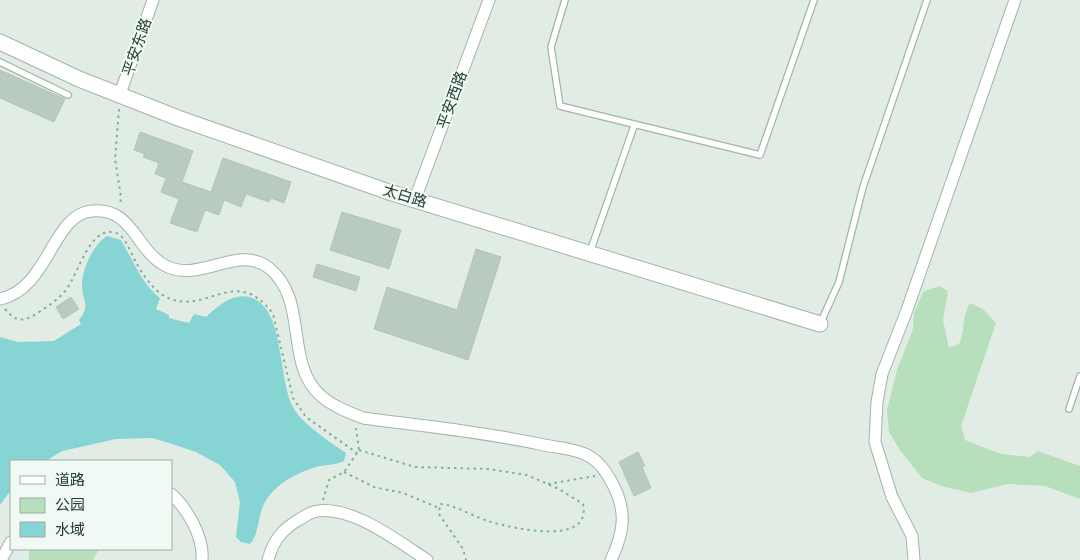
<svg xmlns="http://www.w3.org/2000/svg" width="1080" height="560" font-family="Roboto,'Noto Sans SC',sans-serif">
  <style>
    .green { fill: #b8dfbc }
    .water { fill: #86d4d3 }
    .building { fill: #b9cac0; stroke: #b3c6bb }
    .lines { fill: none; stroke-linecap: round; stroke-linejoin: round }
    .service-casing { stroke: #a3b4ab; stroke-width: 8 }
    .minor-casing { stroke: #a3b4ab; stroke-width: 13 }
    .tertiary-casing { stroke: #a3b4ab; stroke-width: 17 }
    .path { stroke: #7fb199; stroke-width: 2; stroke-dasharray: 2.5 4; stroke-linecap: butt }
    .service { stroke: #fff; stroke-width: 5.5 }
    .minor { stroke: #fff; stroke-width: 11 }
    .tertiary { stroke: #fff; stroke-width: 15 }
    .labels { text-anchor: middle; stroke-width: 4; stroke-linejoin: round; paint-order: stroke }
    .street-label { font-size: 15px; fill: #203e31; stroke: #f1f9f4 }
  </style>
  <rect width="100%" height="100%" fill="#e1ece5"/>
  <g class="green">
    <path d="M 939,286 L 948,291 L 943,320 L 949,348 L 960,343 C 965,328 962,315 970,303 L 983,309 L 996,323 L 961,426 L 965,440 L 1001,454 L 1029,457 L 1038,451 L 1080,466 L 1080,499 L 1045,486 L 1008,484 L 971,493 L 941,486 L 922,478 L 900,450 L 889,432 L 887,410 L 897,370 L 913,329 L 914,313 L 923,292 Z"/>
    <path d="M 29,549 L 99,549 L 93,560 L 29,560 Z"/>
  </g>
  <path class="water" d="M 107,236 L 121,240 C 133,260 141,283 160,298 L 156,309 L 169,315 L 169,318 L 189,323 L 194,314 L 206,317 C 218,306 232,293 249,297 C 286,306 277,380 294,409 C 302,423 331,443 346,453 L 344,461 C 334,466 323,464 313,468 C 294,474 273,486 264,504 C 258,516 259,534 250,544 L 241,542 L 236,537 L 240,502 L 235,482 L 220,465 L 196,452 L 166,442 L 152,438 L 116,439 L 62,451 L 46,461 L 11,461 L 11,490 L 0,505 L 0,337 L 18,342 L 54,341 L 81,324 L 79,320 C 92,303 81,301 82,283 C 83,267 94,244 107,236 Z"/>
  <g class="building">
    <path d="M 0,70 L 65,99 L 54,122 L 0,98 Z"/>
    <path d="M 140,132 L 193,151 L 182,182 L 211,192 L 223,158 L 291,182 L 284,203 L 271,198 L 269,202 L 246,194 L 241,207 L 224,200 L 219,215 L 205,210 L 197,232 L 170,223 L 179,199 L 161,192 L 166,178 L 155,174 L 159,163 L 143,157 L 145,154 L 134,150 Z"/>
    <path d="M 342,212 L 401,230 L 389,269 L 330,250 Z"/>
    <path d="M 476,249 L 501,257 L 468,360 L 374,329 L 387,287 L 457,310 Z"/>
    <path d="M 317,264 L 360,277 L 356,291 L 313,277 Z"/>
    <path d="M 71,297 L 79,309 L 63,319 L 56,307 Z"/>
    <path d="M 638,452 L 645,466 L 642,467 L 651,488 L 634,496 L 619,462 Z"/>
  </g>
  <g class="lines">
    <defs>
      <g id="service">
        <path d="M 565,0 L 551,47 L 560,106 L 760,155 L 814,0"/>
        <path d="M 0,62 L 68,95"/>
        <path d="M 590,252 L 634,126"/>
        <path d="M 820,324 L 839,282 L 863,187 L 927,0"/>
        <path d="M 1069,409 L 1080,376"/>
      </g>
      <g id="minor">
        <path d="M 120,94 L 153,0"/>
        <path d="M 415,199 L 489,0"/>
        <path d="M 0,299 C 49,289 52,214 92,211 C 132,207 135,248 164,265 C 199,285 237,243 269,268 C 309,300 284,362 320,395 C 332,406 348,412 363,418 C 423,426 484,432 544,445 C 559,448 579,449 592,458 C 600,463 606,472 611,481 C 627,509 625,531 611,560"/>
        <path d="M 171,494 C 187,508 204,537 202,560"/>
        <path d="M 1,560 L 11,542"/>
        <path d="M 268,560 C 273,541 282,529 300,519 C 304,517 309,513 313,512 C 348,502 399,542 427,560"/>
        <path d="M 914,560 L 912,536 L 892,497 L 875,442 L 877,402 L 882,374 L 907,310 L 1015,0"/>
      </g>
      <path id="tertiary" d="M 0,42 L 79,79 L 178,118 L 389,192 L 820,324"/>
    </defs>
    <use href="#service" class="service-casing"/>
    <use href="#minor" class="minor-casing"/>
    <use href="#tertiary" class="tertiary-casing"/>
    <g class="path">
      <path d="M 119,109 L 115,159 L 121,197 L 120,206"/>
      <path d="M 5,309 C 15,321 22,323 36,314 C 48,306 60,299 68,287 C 78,272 88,236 107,232 C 111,231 118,233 121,236 C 128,243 131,254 136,262 C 142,274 153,290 166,297 C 206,317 236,263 273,314 L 293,398 L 306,417 L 357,453"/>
      <path d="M 359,450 L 415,467 L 488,469 L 527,475 L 559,489 L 583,504 C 592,547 513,528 491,522 C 476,518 454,504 440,504 L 439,514 L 463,549 L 466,560"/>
      <path d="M 344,472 L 374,487 L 403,493 L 439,508"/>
      <path d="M 548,484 L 595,476"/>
      <path d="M 323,500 L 329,480 L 344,472 L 359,450 L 356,428"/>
    </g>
    <use href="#service" class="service"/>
    <use href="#minor" class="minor"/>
    <use href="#tertiary" class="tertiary"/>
  </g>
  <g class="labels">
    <g class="street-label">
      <text transform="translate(137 47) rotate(-71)" y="5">平安东路</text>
      <text transform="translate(452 100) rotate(-70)" y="5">平安西路</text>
      <text transform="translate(405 196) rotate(17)" y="5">太白路</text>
    </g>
  </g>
  <rect x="10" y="460" width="162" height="90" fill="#f1f9f4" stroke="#9daea6"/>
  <rect x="20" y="476" width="25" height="8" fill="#ffffff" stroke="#9daea6"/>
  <text x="55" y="485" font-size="15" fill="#203e31">道路</text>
  <rect x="20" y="498" width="25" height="15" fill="#b8dfbc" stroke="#9daea6"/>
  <text x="55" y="510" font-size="15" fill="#203e31">公园</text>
  <rect x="20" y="522" width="25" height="15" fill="#86d4d3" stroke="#9daea6"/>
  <text x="55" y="535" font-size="15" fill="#203e31">水域</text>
</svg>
